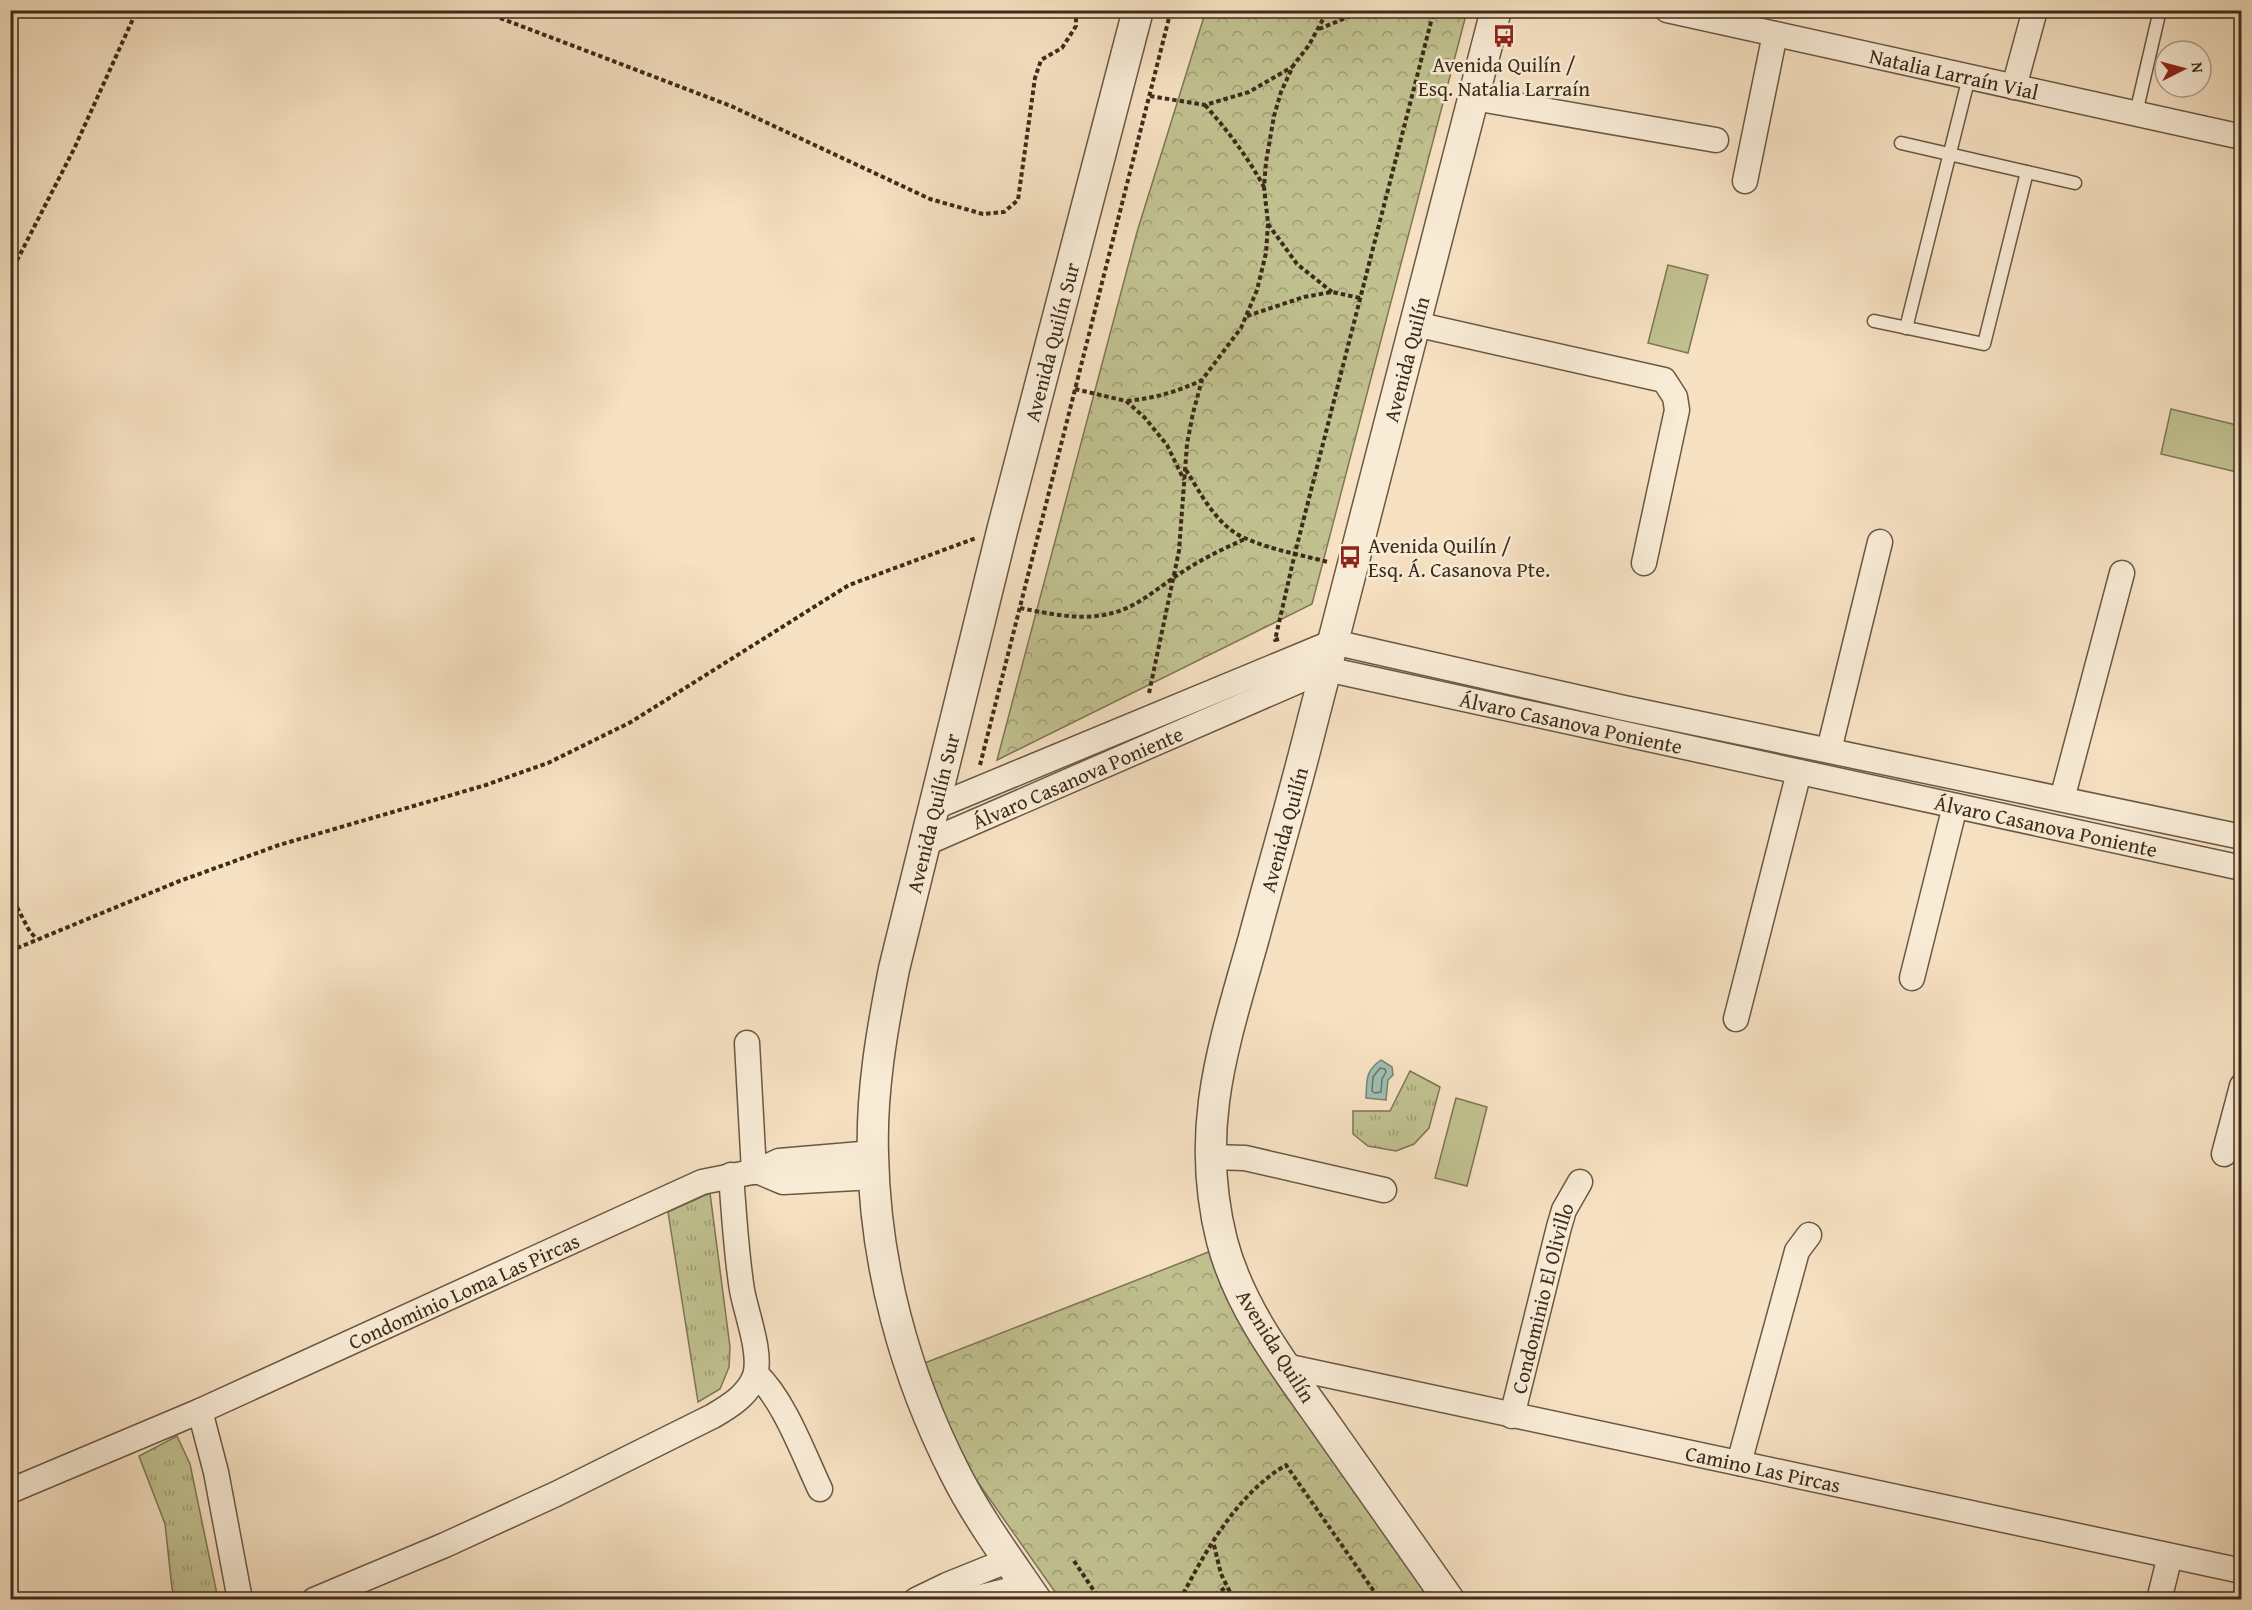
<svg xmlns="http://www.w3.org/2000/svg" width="2252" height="1610" font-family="'Gentium Book Plus',serif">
  <defs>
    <pattern id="grass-tufts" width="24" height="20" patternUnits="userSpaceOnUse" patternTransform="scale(1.5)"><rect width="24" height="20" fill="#c1c190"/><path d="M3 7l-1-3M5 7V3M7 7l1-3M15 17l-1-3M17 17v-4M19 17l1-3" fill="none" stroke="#9e9d75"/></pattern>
    <pattern id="forest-crowns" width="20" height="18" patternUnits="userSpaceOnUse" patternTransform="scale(1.5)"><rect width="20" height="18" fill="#c1c190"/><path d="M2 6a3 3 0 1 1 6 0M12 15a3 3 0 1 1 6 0" fill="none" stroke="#9e9d75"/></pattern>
  </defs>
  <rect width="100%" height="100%" fill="#f6e1c2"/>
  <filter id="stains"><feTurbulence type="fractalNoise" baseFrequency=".00333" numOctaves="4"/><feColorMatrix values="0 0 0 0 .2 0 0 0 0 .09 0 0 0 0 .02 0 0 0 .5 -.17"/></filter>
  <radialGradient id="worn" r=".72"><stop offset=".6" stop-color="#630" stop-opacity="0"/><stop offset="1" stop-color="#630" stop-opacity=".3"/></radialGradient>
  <!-- grass -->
  <g fill="url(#grass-tufts)" stroke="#7e7654" stroke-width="1.5">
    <polygon points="1410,1071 1440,1087 1429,1128 1414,1144 1396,1151 1368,1146 1353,1134 1353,1111 1390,1111"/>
    <polygon points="710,1193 730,1347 729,1367 720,1389 698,1402 668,1212"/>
    <polygon points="177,1436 190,1464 218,1599 175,1599 172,1588 165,1524 139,1456"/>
  </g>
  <!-- forest -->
  <g fill="url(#forest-crowns)" stroke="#7e7654" stroke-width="1.5">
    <polygon points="1206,10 1467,11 1312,604 997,760 1137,232"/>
    <polygon points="1211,1251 1435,1599 1060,1599 939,1427 907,1370"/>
  </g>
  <!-- pitch -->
  <g fill="#c1c190" stroke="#7e7654" stroke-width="1.5">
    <polygon points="1668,265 1708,275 1688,353 1648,343"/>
    <polygon points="2171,409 2241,426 2241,473 2161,454"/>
    <polygon points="1456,1098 1487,1107 1467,1186 1435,1178"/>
  </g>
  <!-- water -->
  <path fill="#9dbeb2" stroke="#768375" stroke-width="1.5" d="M 1381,1060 L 1392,1067 L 1393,1075 L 1388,1080 L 1386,1100 L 1366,1098 C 1367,1080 1365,1071 1381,1060 Z"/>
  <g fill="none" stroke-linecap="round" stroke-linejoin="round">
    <!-- shore -->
    <polygon stroke="#6c7466" stroke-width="1.5" points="1380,1068 1385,1069 1386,1072 1382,1079 1381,1092 1375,1093 1372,1091 1373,1077"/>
    <!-- service casing -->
    <g stroke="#6a5843" stroke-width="15">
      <g id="service">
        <polyline points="2136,113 2160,10"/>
        <polyline points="2027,172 2075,183"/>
        <polyline points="1874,321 1984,344 2027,172 1901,143"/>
        <polyline points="1906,328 1969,77"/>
      </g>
    </g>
    <!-- minor casing -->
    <g stroke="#6a5843" stroke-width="27">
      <g id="minor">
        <path id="s1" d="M 1667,10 L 2242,137"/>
        <polyline points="2014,87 2035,10"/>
        <polyline points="1474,98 1716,140"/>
        <polyline points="1745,181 1775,34"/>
        <polyline points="1415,324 1664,380 1675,397 1677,410 1644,563"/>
        <polyline points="1829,750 1880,542"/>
        <polyline points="2062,799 2122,573"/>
        <polyline points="935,807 1333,642 1624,708 2242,837"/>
        <path id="s2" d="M 926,843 L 1326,669 L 2242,868"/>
        <polyline points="1912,978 1955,806"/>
        <polyline points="1736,1019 1799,772"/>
        <polyline points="747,1043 754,1172"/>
        <polyline points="2224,1154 2242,1086"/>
        <polyline points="1210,1157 1245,1158 1384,1190"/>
        <polyline points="757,1171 783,1182 874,1177"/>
        <path id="s3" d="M 1285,1366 L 2242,1571"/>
        <path d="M 756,1374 C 784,1400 803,1453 820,1489"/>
        <polyline points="200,1411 216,1472 240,1600"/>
        <path id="s4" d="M 1512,1416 L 1559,1227 L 1564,1210 L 1580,1182"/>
        <polyline points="1739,1463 1793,1266 1797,1251 1809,1235"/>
        <path id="s5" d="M 10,1491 L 200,1411 L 702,1182 L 757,1171 L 779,1161 L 873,1153"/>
        <path d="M 314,1600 L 445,1545 L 556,1494 L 713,1416 C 730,1406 748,1395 755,1376 C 762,1353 746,1313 742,1290 C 736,1252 734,1213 731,1175"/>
        <polyline points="916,1600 947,1585 1009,1560"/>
        <polyline points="969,1600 1026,1586"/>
        <polyline points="2159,1600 2170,1556"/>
      </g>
    </g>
    <!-- tertiary casing -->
    <g stroke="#6a5843" stroke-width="33">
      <g id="tertiary">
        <path id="s6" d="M 1036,1600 C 1008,1559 977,1517 955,1473 C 905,1375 875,1265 873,1154 C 871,1092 882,1030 894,969 L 1002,531 L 1138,10"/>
        <path id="s7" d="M 1449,1600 C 1408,1541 1367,1483 1326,1425 C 1286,1368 1240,1310 1222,1241 C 1194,1130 1223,1047 1253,941 C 1272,870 1293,799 1311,727 C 1373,488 1434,249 1496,10"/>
      </g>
    </g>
    <!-- path -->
    <g stroke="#3c2b19" stroke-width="4" stroke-dasharray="4.5 3" stroke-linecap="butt">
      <polyline points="479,10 731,106 930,199 983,214 1004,212 1018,200 1035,78 1041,60 1062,48 1076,26 1076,10"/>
      <polyline points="1319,29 1365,10"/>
      <polyline points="1150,96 1205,105 1249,92 1292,67"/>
      <path d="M 1205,105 C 1228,131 1247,156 1264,187"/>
      <polyline points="1268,224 1297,264 1332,292"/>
      <polyline points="10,274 74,149 137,10"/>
      <polyline points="1247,316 1304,297 1332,292 1360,298"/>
      <polyline points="1075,389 1126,401 1145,418 1167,445 1184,480"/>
      <path d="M 1127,401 C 1155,398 1177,392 1202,380"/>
      <path d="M 1186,470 C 1201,494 1218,528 1247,539 C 1272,550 1302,555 1328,562"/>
      <path d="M 1020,608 C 1051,614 1085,622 1116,612 C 1137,606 1154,591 1172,579 C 1194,563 1220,550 1245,539"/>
      <polyline points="1279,639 1275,640 1295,553 1434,10"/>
      <polyline points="1149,693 1179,551 1187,444 1193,413 1202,380 1241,328 1257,290 1266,253 1268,223 1264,187 1266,162 1274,116 1281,92 1293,66 1309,45 1328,10"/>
      <polyline points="980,765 1171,10"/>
      <polyline points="10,894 30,932 37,939"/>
      <polyline points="10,951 177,882 279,845 486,785 548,763 631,722 849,585 976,538"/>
      <polyline points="1214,1545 1221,1574 1234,1600"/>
      <polyline points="1074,1561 1100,1600"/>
      <path d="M 1180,1600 C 1206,1550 1237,1494 1286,1465 L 1380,1600"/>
      <polyline points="1209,1600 1226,1587"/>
    </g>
    <!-- service -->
    <use href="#service" stroke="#f9ecd7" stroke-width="12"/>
    <!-- minor -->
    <use href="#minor" stroke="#f9ecd7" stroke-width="24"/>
    <!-- tertiary -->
    <use href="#tertiary" stroke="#f9ecd7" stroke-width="30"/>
  </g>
  <!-- icons -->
  <defs>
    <g id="bus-bare" transform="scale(1.8)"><path d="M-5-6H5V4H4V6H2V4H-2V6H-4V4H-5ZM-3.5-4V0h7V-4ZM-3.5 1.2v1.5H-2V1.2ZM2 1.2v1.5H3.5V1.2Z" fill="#8f2418" stroke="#f9ecd7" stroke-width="2.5" paint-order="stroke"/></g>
  </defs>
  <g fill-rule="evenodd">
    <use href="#bus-bare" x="1504" y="36"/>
    <use href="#bus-bare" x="1350" y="557"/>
  </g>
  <g text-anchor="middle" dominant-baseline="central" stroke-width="5" stroke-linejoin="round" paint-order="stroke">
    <!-- poi labels -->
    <g font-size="21" fill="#3c2b19" stroke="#f9ecd7">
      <text x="1504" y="64">Avenida Quilín /<tspan x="1504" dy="24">Esq. Natalia Larraín</tspan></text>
      <text x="1368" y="545" text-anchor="start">Avenida Quilín /<tspan x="1368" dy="24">Esq. Á. Casanova Pte.</tspan></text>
    </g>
    <!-- street labels -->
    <g font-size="21" fill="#3c2b19" stroke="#f9ecd7">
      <text stroke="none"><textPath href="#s1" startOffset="294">Natalia Larraín Vial</textPath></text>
      <text stroke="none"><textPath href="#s6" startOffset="1316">Avenida Quilín Sur</textPath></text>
      <text stroke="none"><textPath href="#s7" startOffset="1334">Avenida Quilín</textPath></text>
      <text stroke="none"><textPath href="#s2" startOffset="687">Álvaro Casanova Poniente</textPath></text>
      <text stroke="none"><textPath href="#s2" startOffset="165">Álvaro Casanova Poniente</textPath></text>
      <text stroke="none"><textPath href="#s6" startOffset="830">Avenida Quilín Sur</textPath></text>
      <text stroke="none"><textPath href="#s2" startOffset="1173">Álvaro Casanova Poniente</textPath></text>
      <text stroke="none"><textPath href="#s7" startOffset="848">Avenida Quilín</textPath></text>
      <text stroke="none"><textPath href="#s5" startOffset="496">Condominio Loma Las Pircas</textPath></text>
      <text stroke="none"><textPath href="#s4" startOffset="122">Condominio El Olivillo</textPath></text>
      <text transform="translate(1276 1346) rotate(58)">Avenida Quilín</text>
      <text stroke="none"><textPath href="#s3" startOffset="489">Camino Las Pircas</textPath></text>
    </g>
  </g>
  <!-- margin -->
  <rect width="2252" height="1610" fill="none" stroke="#f6e1c2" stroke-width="36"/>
  <rect x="12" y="12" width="2228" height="1586" fill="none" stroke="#3c2b19" stroke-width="3"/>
  <rect x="18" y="18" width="2216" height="1574" fill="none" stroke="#3c2b19" stroke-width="1.5"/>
  <!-- north arrow -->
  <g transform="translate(2183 69) rotate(84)"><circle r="28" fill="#f9ecd7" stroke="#ad9f8b" stroke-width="1.5"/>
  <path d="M0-4.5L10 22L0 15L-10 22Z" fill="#8f2418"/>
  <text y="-9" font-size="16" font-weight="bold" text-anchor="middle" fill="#3c2b19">N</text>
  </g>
  <rect width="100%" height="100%" filter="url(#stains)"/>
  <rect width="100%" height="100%" fill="url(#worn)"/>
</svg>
